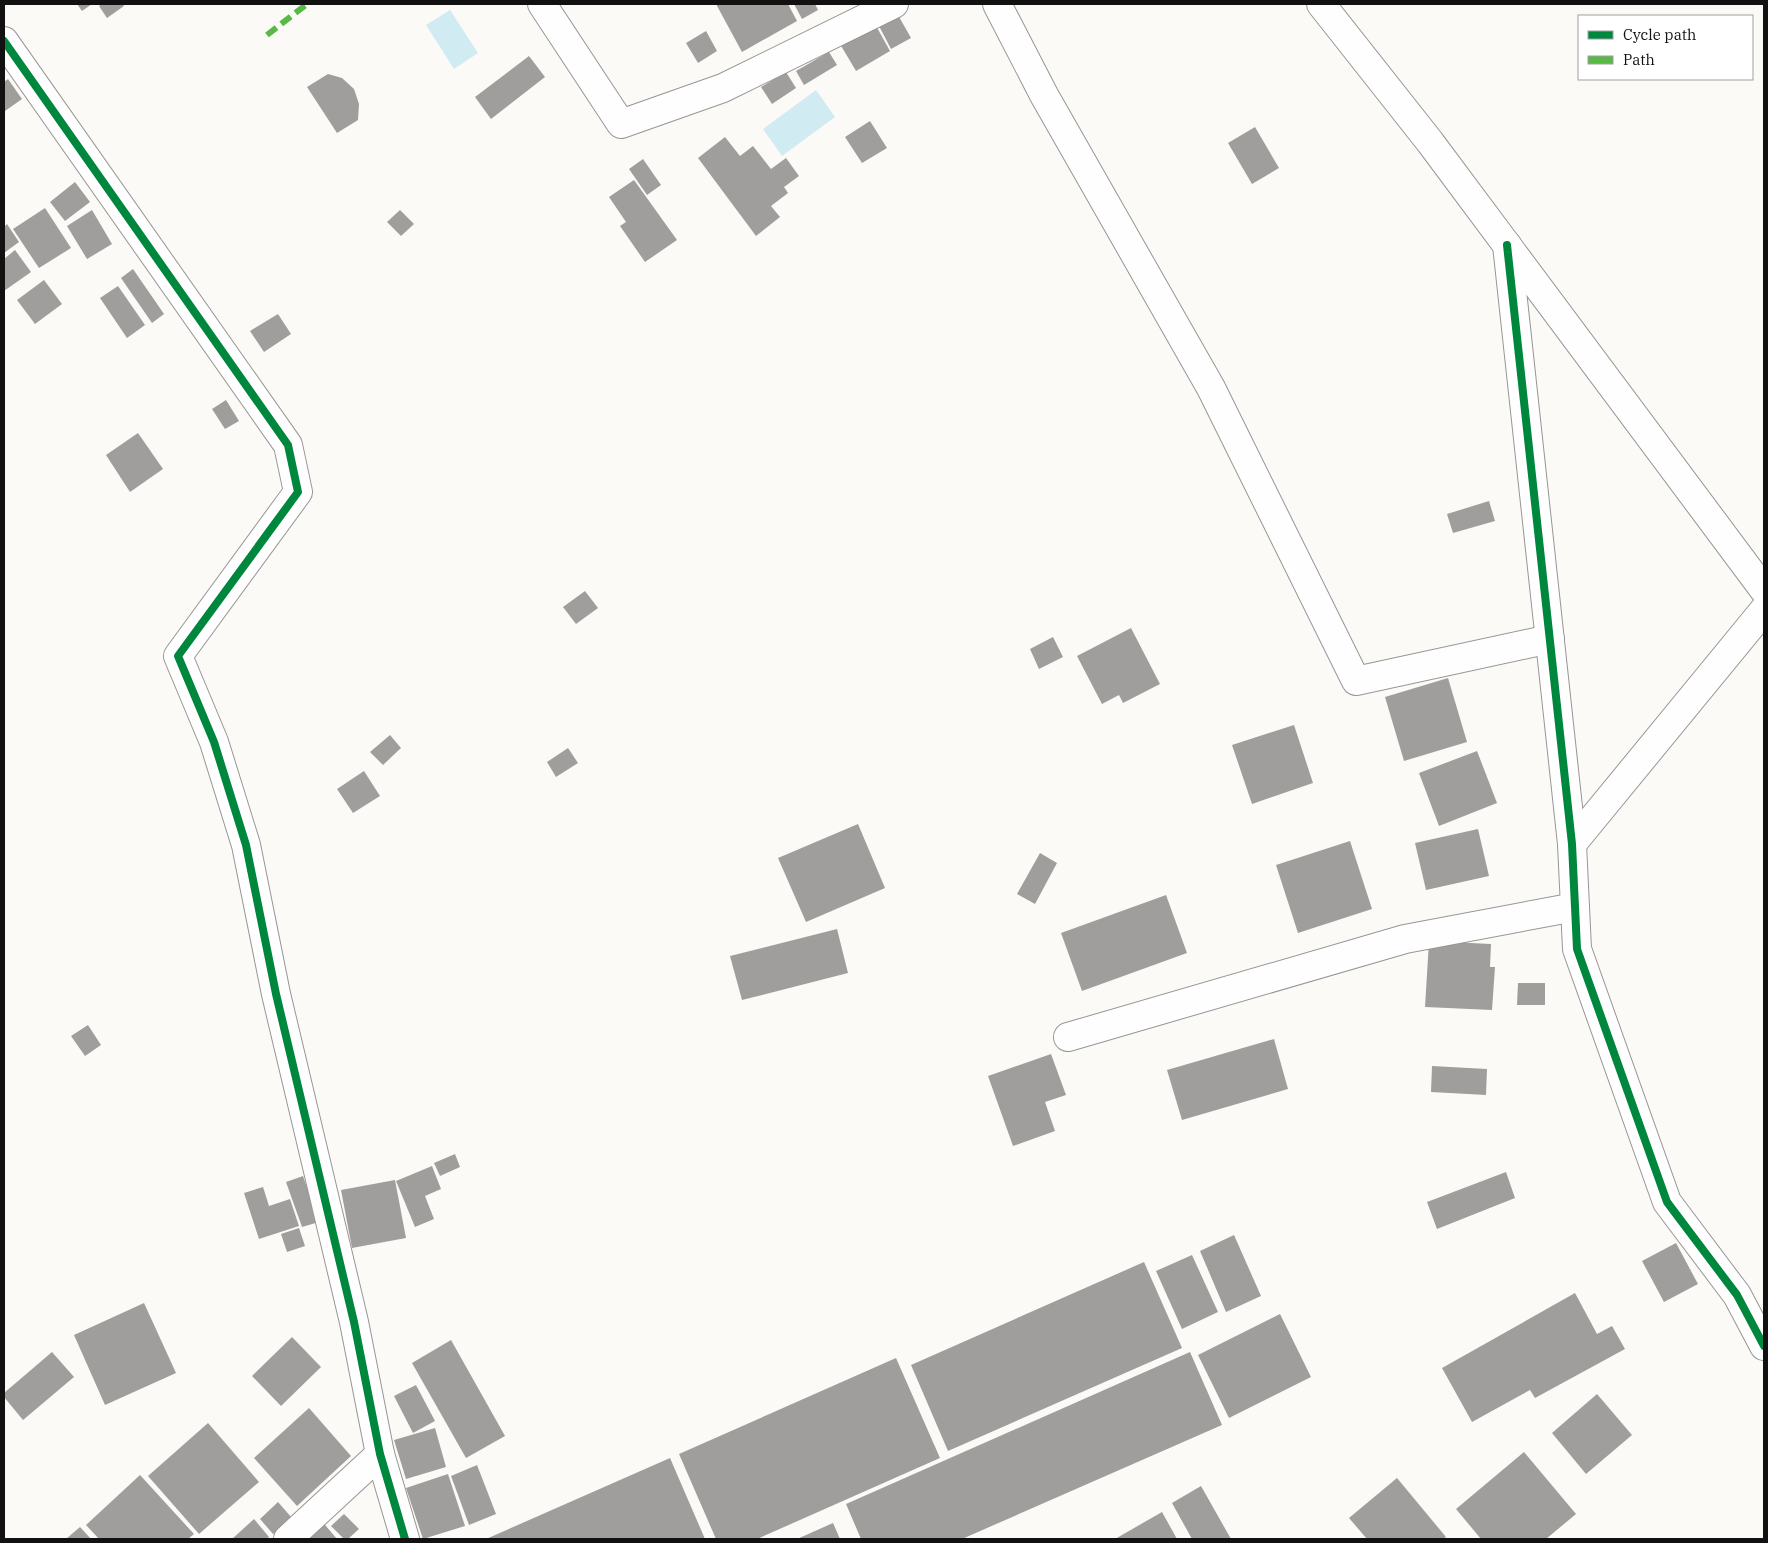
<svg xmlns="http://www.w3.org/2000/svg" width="1768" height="1543" font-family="'IBM Plex Serif',serif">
  <rect width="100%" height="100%" fill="#fcfaf7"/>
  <!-- water -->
  <g fill="#d1ebf3">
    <polygon points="450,10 478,53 454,69 426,25"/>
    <polygon points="816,90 835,117 782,156 763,129"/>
  </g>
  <!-- building -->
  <g fill="#a09e9c">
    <polygon points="77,4 92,4 82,11"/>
    <polygon points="102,4 123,4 124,6 107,18 99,6"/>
    <polygon points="716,4 788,4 797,21 742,52"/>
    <polygon points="794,4 815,4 818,10 802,19"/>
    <polygon points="898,15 911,38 891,49 879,26"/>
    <polygon points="875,24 890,51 856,71 840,44"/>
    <polygon points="706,31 717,51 698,63 686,43"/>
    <polygon points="829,52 837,65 804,85 796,71"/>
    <polygon points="529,56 545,77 491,119 475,97"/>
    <polygon points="786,72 796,88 772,104 761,87"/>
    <polygon points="328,74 342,78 354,89 359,104 358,120 337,133 307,87"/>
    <polygon points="8,79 22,99 5,111 4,109 4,82"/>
    <polygon points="870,121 887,148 862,163 845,137"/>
    <polygon points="1255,127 1279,168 1252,184 1228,143"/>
    <polygon points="725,137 740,156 753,146 771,169 786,158 799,176 784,187 788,193 771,206 780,217 756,236 698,158"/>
    <polygon points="643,159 661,185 647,195 629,169"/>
    <polygon points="634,180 677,240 645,262 620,226 626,222 609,197"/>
    <polygon points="75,182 90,202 65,221 50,202"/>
    <polygon points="45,208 71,248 39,268 13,229"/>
    <polygon points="92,210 112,244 87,259 67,226"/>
    <polygon points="400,210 414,224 401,236 387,222"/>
    <polygon points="7,224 19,242 4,253 4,227"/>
    <polygon points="15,250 31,272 4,291 4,259"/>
    <polygon points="133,269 164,314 152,323 121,278"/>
    <polygon points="44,280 62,304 35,324 17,300"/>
    <polygon points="118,286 145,325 127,338 100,298"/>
    <polygon points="278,314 291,334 264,352 250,331"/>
    <polygon points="226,400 239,421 225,429 212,409"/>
    <polygon points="138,433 163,469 130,492 106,455"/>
    <polygon points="1489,501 1495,521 1453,533 1447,514"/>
    <polygon points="585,591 598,608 576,624 563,607"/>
    <polygon points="1131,628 1160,684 1123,703 1119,695 1102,704 1077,656"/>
    <polygon points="1053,637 1063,657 1039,669 1030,649"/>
    <polygon points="1448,678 1467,742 1404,761 1385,697"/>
    <polygon points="1294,725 1313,783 1252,804 1232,745"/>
    <polygon points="390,735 401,748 383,765 370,752"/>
    <polygon points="568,748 578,763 556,777 547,762"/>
    <polygon points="1477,751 1497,803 1439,826 1419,773"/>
    <polygon points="364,771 380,796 353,813 337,789"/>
    <polygon points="858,824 885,888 806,922 778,858"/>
    <polygon points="1478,829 1489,876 1426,890 1415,843"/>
    <polygon points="1350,841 1372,909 1298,933 1276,865"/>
    <polygon points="1040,853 1057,863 1035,904 1017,894"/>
    <polygon points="1166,895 1187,953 1082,991 1061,933"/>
    <polygon points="837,929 848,973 742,1000 730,956"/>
    <polygon points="1429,941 1491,944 1490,967 1495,967 1492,1010 1425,1007"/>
    <polygon points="1518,983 1545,983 1545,1005 1517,1005"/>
    <polygon points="88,1025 101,1045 85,1056 71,1036"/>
    <polygon points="1274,1039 1288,1089 1182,1120 1167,1070"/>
    <polygon points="1051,1054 1066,1095 1045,1102 1055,1131 1013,1146 988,1076"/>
    <polygon points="1432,1066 1487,1069 1486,1095 1431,1092"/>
    <polygon points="455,1154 460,1167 440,1176 434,1163"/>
    <polygon points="432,1166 441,1189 425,1196 434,1219 415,1227 396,1181"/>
    <polygon points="1506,1172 1515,1198 1437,1229 1427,1202"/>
    <polygon points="303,1176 319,1222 302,1227 286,1182"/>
    <polygon points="395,1180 406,1238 352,1248 341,1190"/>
    <polygon points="263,1187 269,1206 290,1199 299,1226 259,1239 244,1193"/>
    <polygon points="299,1228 305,1246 287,1252 281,1234"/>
    <polygon points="1234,1235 1261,1296 1226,1312 1200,1251"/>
    <polygon points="1676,1243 1698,1284 1664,1302 1642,1261"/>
    <polygon points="1192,1255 1218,1312 1182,1329 1156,1271"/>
    <polygon points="1144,1262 1182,1348 948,1451 911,1365"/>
    <polygon points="1575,1293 1597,1334 1612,1326 1625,1349 1535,1398 1530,1390 1472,1422 1442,1368"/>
    <polygon points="144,1303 176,1373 105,1405 74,1335"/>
    <polygon points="1280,1314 1311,1377 1229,1418 1198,1355"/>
    <polygon points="292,1337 321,1367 281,1406 252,1376"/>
    <polygon points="451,1340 505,1436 466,1458 412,1363"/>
    <polygon points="52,1352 74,1377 23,1420 4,1397 4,1393"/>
    <polygon points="1190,1352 1222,1425 962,1539 861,1539 846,1504"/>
    <polygon points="896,1358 940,1458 757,1539 716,1539 679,1454"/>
    <polygon points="416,1385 435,1421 413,1433 394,1396"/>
    <polygon points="1597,1394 1632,1435 1586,1474 1552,1433"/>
    <polygon points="309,1408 351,1456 297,1506 254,1458"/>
    <polygon points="208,1423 259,1482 199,1534 148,1476"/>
    <polygon points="435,1428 446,1467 406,1479 394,1440"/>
    <polygon points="1524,1452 1576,1514 1546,1539 1481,1539 1456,1509"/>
    <polygon points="670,1458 705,1539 486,1539"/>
    <polygon points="477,1465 496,1514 469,1525 451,1476"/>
    <polygon points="448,1474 465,1526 423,1539 406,1488"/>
    <polygon points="140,1475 194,1534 188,1539 99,1539 86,1525"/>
    <polygon points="1397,1478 1446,1537 1443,1539 1367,1539 1349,1518"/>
    <polygon points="1201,1486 1231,1539 1192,1539 1172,1503"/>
    <polygon points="278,1502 292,1518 273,1534 260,1519"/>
    <polygon points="1162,1512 1177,1539 1115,1539"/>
    <polygon points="344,1514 359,1529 348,1539 344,1539 331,1526"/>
    <polygon points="254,1519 269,1537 267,1539 232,1539"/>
    <polygon points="320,1519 337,1539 297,1539"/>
    <polygon points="833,1523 840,1539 797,1539"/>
    <polygon points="80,1527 91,1539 66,1539"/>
  </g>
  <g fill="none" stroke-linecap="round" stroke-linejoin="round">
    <!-- minor casing -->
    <g stroke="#979695" stroke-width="30">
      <g id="minor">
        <polyline points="542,4 621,124 723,88 894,4"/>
        <polyline points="997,4 1044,95 1211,388 1356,681 1550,639"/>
        <polyline points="1321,4 1430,142 1764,590"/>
        <polyline points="4,41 288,445 298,492 178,656 214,742 246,845 276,994 354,1322 380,1454 405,1539"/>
        <polyline points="1507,245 1572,844 1577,949 1667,1202 1737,1295 1764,1346"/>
        <polyline points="1572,844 1764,610"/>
        <polyline points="1068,1037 1405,939 1575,907"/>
        <polyline points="288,1539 380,1454"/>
      </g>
    </g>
    <!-- minor -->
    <use href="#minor" stroke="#fffefe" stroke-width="28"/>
    <!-- quiet -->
    <polyline stroke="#58b947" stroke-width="6" stroke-dasharray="12 6" stroke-linecap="butt" points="267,35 307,4"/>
    <!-- cycleway casing -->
    <g stroke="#fff" stroke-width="11">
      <g id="cycleway">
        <polyline points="4,41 288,445 298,492 178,656 214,742 246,845 276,994 354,1322 380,1454 405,1539"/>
        <polyline points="1507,245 1572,844 1577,949 1667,1202 1737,1295 1764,1346"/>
      </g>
    </g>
    <!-- cycleway -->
    <use href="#cycleway" stroke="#00873e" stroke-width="8"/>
  </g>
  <!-- border -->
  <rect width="1768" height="1543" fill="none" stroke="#111111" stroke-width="10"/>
  <!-- legend -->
  <rect x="1578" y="15" width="175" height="65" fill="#ffffff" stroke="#a0a0a0"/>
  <rect x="1588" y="31" width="25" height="8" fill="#00873e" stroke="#a0a0a0"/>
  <text x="1623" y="40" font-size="15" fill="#111111">Cycle path</text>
  <rect x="1588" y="56" width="25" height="8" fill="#58b947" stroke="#a0a0a0"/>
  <text x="1623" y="65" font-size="15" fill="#111111">Path</text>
</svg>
